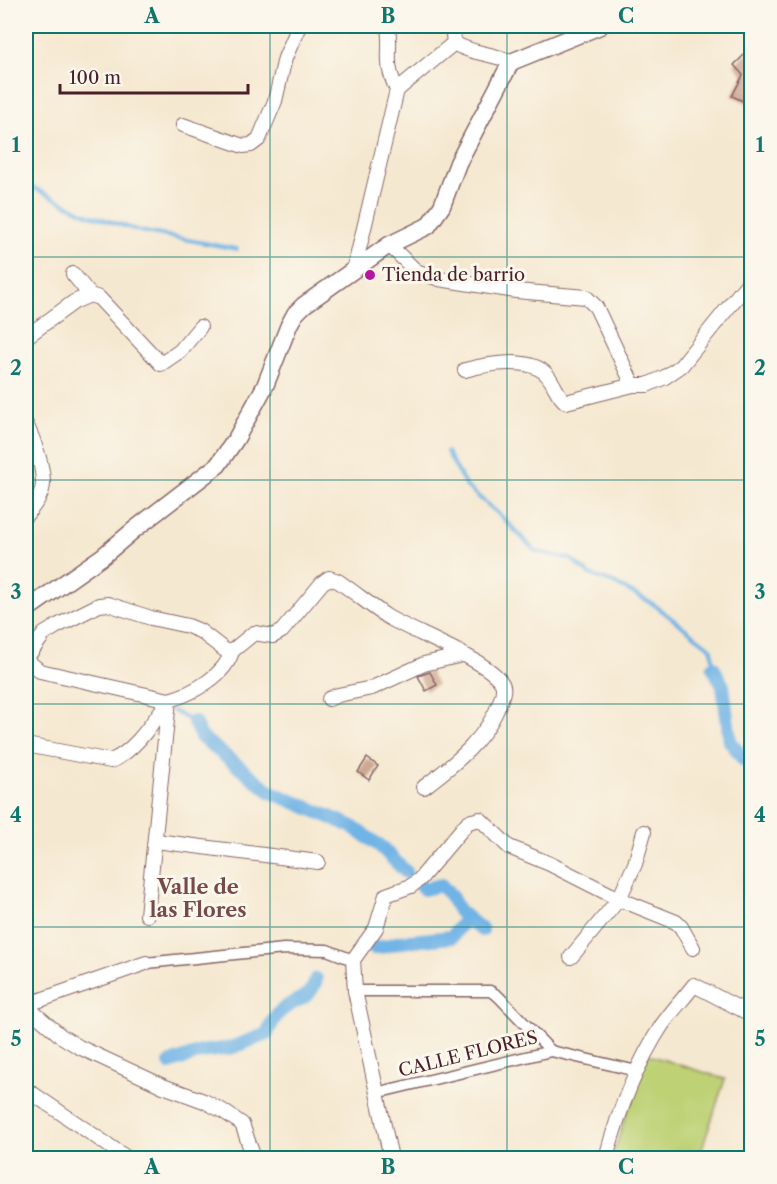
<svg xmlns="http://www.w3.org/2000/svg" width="777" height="1184" font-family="'Libre Caslon Text',serif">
  <rect width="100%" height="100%" fill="#fbf7ec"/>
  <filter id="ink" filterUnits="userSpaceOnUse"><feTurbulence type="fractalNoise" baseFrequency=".0167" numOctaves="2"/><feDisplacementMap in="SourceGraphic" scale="12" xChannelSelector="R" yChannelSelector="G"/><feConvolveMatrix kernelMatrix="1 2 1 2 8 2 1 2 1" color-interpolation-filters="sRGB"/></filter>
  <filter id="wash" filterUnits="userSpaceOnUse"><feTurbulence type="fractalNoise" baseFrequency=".008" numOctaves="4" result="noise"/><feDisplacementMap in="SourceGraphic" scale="24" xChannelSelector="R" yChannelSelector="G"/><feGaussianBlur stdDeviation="1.35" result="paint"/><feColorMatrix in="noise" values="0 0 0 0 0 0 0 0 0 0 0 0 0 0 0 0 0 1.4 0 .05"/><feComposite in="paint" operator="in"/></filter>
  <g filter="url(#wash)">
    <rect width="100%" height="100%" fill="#f5e8d0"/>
    <!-- green -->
    <polygon fill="#bed175" stroke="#847850" stroke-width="1.5" points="646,1054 725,1079 699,1158 612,1158"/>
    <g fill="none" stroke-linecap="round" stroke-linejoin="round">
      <!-- stream -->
      <g stroke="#70b3e5" stroke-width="4">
        <polyline points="26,184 84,213 140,231 237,249"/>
        <polyline points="447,452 466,486 501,516 535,551 571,559 589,574 614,583 653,604 712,649 713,667"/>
        <polyline points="173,711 194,722"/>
      </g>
      <!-- canal -->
      <g stroke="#70b3e5" stroke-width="14">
        <polyline points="713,667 723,686 730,741 744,760"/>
        <polyline points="194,722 201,737 271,792 351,826 380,846 406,872"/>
        <polyline points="421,886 424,889 441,885 451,896 459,911 482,930"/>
        <polyline points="373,948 387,946 400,942 452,937 462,923 470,920"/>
        <path d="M 170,1063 L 201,1052 L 230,1048 L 267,1034 C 270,1026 275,1015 282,1010 C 296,998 311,1000 316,979"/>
      </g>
    </g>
    <g id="blocks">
      <!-- building -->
      <g fill="#c79983">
        <polygon points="746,53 751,58 752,56 752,93 747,103 732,96 743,75 734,65"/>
        <polygon points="430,672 437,685 426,691 418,676"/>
        <polygon points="367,758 378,766 369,780 358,772"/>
      </g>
    </g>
  </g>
  <g filter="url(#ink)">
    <use href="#blocks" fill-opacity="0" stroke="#866565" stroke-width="1.5"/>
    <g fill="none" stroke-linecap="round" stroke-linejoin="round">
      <!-- pedestrian casing -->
      <g stroke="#866565" stroke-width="13">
        <g id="pedestrian">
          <polyline points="146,963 284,949 327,950 353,960"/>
          <polyline points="355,991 490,991 498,996 551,1051"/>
          <polyline points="376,1093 551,1051 637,1071"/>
        </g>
      </g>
      <!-- minor casing -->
      <g stroke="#866565" stroke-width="16">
        <g id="minor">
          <path d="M 452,26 L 454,43 C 471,54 493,53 511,62"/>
          <polyline points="397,90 454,43"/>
          <polyline points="183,125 243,146 251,145 259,139 275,101 285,58 299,26"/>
          <polyline points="389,245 416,271 439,279 516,291 586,297 596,307 633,385"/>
          <path d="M 354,270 L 397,90 C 383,61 392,53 388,26"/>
          <polyline points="73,274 90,295 99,298 161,364 180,351 200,327"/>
          <polyline points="26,337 74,302 90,295"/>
          <path d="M 465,370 C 487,364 530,356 547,375 C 555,384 557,396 566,402 L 633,385 L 647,385 L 665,377 L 681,366 L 752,278"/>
          <path d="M 26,424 C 34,440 43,465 43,483 C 43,495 33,507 26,515"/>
          <path d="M 26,659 L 44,634 L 57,626 L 99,605 L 108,604 L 151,618 L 188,626 L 200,631 L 226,651 L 232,651 L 254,633 L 273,636 L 282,631 L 322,583 L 329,578 L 338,581 C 354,592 370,605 386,616 C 412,632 486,659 501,682 C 505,687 503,693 501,699 C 488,738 456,763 424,787"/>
          <path d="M 26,660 L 40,671 L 169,700 C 192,694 226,675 232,651"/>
          <polyline points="329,699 338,695 372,688 424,664 462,655"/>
          <path d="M 26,745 L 111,761 C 136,750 152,723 168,701"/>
          <polyline points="156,841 318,862"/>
          <polyline points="147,915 169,700"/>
          <polyline points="571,957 619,899 635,864 644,832"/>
          <polyline points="26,1005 146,963"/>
          <polyline points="26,1006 61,1036 79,1047 163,1086 204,1101 223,1111 242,1124 254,1158"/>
          <polyline points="26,1089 127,1158"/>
          <polyline points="391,1158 355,991 353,960 376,928 386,895 411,886 420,879 468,822 480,819 509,847 550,864 619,899 676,922 681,927 693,948"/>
          <path d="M 606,1158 C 618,1113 636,1065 662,1025 C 672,1011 684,998 694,985 L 752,1015"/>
        </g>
      </g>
      <!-- tertiary casing -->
      <g stroke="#866565" stroke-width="19">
        <polyline id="tertiary" points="26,610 103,556 135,529 218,465 236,439 265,386 289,325 295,314 304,305 389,245 428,226 442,206 458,163 511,62 600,26"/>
      </g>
      <!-- pedestrian -->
      <use href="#pedestrian" stroke="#fff" stroke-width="10"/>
      <!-- minor -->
      <use href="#minor" stroke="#fff" stroke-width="14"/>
      <!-- tertiary -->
      <use href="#tertiary" stroke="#fff" stroke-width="16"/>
    </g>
  </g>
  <!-- grid -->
  <path fill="none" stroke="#0f766e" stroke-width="1.5" stroke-opacity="0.55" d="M 270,26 L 270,1158M 507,26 L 507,1158M 26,257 L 752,257M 26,480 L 752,480M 26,704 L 752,704M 26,927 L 752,927"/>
  <!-- markers -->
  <circle fill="#b5179e" stroke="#fbf7ec" stroke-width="2" cx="370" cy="275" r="6"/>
  <g text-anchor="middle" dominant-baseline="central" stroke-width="6" stroke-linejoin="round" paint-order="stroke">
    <!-- poi labels -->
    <g font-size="18" fill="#4a1f2b" stroke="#fbf7ec" text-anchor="start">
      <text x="382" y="275">Tienda de barrio</text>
    </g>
    <!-- street labels -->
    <g font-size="18" fill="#4a1f2b" stroke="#fbf7ec">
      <text transform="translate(468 1054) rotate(-14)">CALLE FLORES</text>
    </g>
    <!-- neighbourhood labels -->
    <g font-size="20" font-weight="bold" fill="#764a4a" stroke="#fbf7ec">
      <text x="198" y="887">Valle de<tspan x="198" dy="23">las Flores</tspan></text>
    </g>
  </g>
  <!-- margin -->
  <rect width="777" height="1184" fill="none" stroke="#fbf7ec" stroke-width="66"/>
  <!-- scale -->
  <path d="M60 84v9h188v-9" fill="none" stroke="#4a1f2b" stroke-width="3"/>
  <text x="69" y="84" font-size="18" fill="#4a1f2b" stroke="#fbf7ec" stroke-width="4.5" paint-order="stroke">100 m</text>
  <rect x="33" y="33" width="711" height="1118" fill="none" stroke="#0f766e" stroke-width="2"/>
  <g font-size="20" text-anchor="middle" font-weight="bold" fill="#0f766e">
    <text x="152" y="23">A</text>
    <text x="388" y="23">B</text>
    <text x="626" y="23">C</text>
    <text x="16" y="152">1</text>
    <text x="760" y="152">1</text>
    <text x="16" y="375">2</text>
    <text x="760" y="375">2</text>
    <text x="16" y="599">3</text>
    <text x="760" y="599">3</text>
    <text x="16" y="822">4</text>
    <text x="760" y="822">4</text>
    <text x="16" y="1046">5</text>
    <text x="760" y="1046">5</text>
    <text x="152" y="1174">A</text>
    <text x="388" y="1174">B</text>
    <text x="626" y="1174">C</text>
  </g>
</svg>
